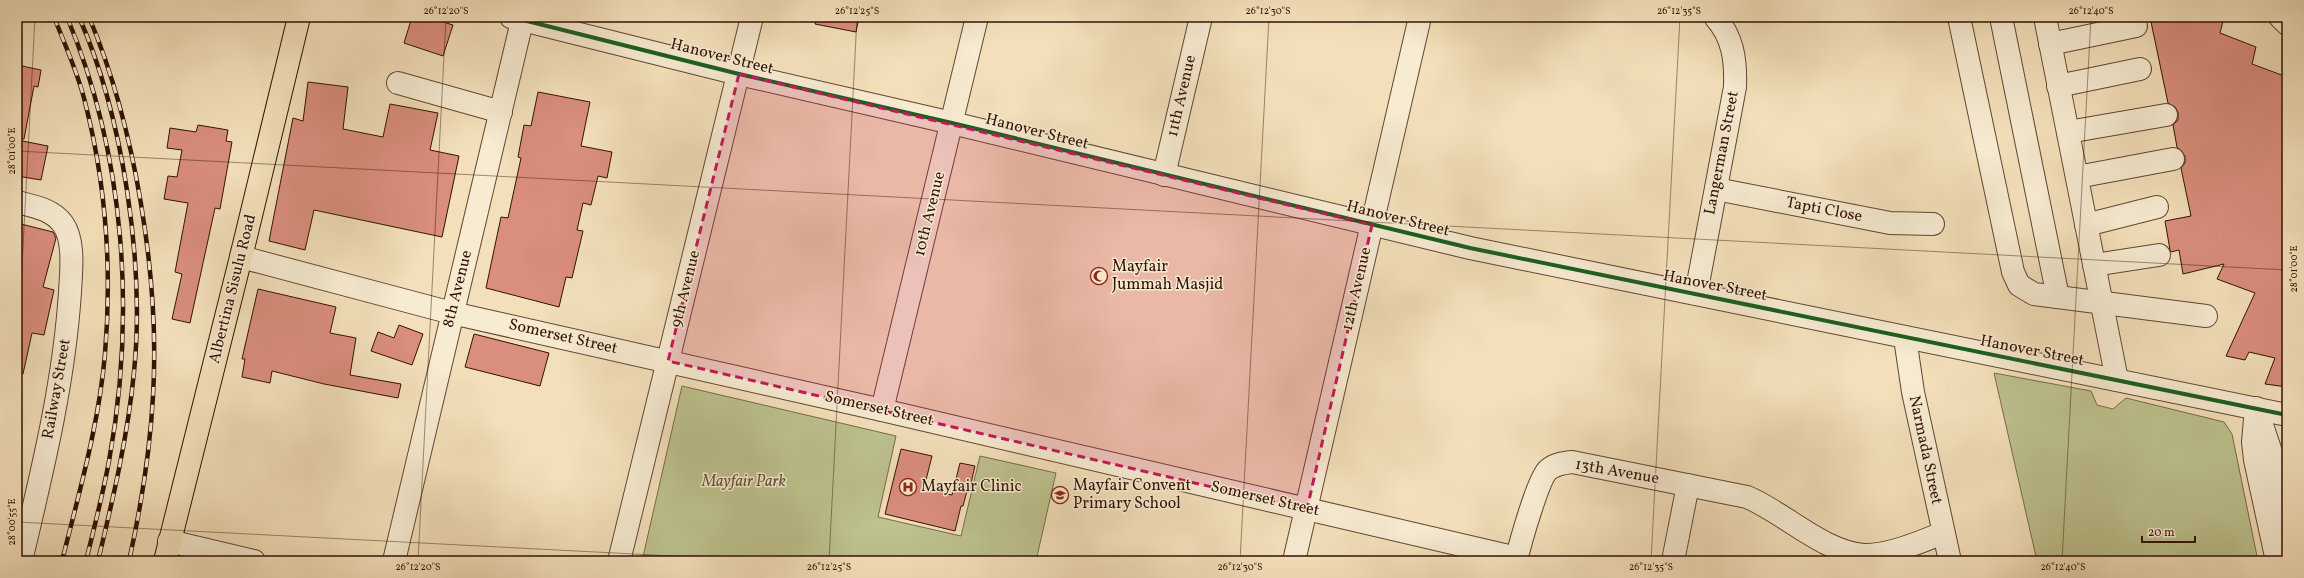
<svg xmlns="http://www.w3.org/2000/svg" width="2304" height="578" font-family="Vollkorn,serif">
  <rect width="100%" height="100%" fill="#f3e0ba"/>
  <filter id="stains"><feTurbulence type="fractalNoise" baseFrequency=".005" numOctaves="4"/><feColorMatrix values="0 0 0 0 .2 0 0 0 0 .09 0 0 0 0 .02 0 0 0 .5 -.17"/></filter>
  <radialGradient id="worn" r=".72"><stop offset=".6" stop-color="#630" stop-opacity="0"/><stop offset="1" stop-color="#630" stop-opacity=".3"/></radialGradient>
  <!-- green -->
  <g fill="#bdc28f" stroke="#786a4a">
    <polygon points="1994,373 2091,391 2097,405 2113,409 2126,398 2224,422 2232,434 2258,561 2037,561"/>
    <polygon points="682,386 896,436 878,517 961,536 980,456 1056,473 1036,561 642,561"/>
  </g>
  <!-- building -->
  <g fill="#da8e7d" stroke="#321104">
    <polygon points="412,17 427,17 453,25 443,56 404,43"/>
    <polygon points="816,17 859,17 856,32 815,24"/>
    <polygon points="2150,17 2224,17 2220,33 2256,47 2252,64 2287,77 2287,387 2265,384 2275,358 2249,352 2245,360 2226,356 2255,293 2217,279 2224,264 2183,274 2179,250 2171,252 2170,250 2165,221 2191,216 2181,168 2185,163 2185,156 2177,147 2173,125 2178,120 2178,112 2175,107 2168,103"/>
    <polygon points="17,65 41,70 38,87 34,86 24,139 17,139"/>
    <polygon points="308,82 348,87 343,129 383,137 390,104 438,113 430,150 459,156 442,237 314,210 305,250 269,241 293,118 303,121"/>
    <polygon points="538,92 590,102 581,146 612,152 607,178 598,176 591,205 583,203 577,230 583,231 572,278 566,277 559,307 486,288 501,217 508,218 521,158 518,157 524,125 531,126"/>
    <polygon points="198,125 228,130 226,141 232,142 220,209 215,208 190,323 172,319 182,274 175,272 188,203 164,199 168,176 177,177 182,150 167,148 170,128 196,132"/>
    <polygon points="17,140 48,146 41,180 17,176"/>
    <polygon points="17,223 53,232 56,238 43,287 54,290 44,335 32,333 23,374 17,374"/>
    <polygon points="258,289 336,307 330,333 356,338 350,375 401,384 398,398 324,384 272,371 270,383 242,377 245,359 242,359"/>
    <polygon points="399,325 423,334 412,365 371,351 378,332 394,338"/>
    <polygon points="474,334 549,353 540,386 465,367"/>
    <polygon points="901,449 932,456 924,488 952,495 960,463 975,466 969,492 967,491 963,506 961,506 955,531 885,514"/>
  </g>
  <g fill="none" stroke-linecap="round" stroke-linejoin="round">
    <!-- minor casing -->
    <g stroke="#624532" stroke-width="24">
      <g id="minor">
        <polyline points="511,17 739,74 952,123 1470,248 2287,415"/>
        <polyline points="1959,17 2013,272 2019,285 2034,294 2206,316"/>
        <polyline points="2001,17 2058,297"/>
        <polyline points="2045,17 2117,380"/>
        <polyline points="2280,17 2287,24"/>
        <polyline points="2050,44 2136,26"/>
        <polyline points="398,83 501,112"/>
        <polyline points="2058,86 2140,69"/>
        <polyline points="2068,132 2166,115"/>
        <polyline points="1164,175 1201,17"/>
        <polyline points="2077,177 2173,159"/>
        <polyline points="1716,189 1890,223 1933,224"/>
        <path d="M 17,202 C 33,206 52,209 63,224 C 75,241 71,272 70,292 C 64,384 42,472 21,561"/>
        <polyline points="2086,225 2157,207"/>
        <polyline points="241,257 452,313 882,410 1517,558"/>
        <polyline points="2094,265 2159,255"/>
        <path d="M 1696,294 L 1735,87 C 1736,60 1733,37 1715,17"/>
        <polyline points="1905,338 1913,392 1950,561"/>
        <polyline points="2256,408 2253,442 2255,460 2277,561"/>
        <polyline points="882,410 977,17"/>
        <polyline points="2260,419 2273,458 2287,532"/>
        <polyline points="169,541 254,561"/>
        <polyline points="394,561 523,17"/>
        <polyline points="619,561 752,17"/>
        <polyline points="1294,561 1420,17"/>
        <path d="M 1516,561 C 1520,544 1538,479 1548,470 C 1555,464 1563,463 1572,462 L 1747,497 C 1785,513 1823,552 1864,555 C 1888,556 1920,542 1943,533"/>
        <polyline points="1673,561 1688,485"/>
      </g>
    </g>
    <!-- major casing -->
    <g stroke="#321104" stroke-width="24">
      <polyline id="major" points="165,561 241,257 299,17"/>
    </g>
    <!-- minor -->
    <use href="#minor" stroke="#f7ebd2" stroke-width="22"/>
    <!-- major -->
    <use href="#major" stroke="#f3e0ba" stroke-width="22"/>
    <!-- rail casing -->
    <g stroke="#321104" stroke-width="4.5">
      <g id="rail">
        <path d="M 54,17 C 65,45 78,73 85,102 C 106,184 112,270 105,354 C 99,424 79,493 62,561"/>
        <path d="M 67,17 C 125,155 136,314 109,461 C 103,494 94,528 86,561"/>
        <path d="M 79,17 C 123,116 145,264 134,372 C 128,435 113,499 98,561"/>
        <path d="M 89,17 C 135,126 160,278 153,396 C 150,452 141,507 129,561"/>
      </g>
    </g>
    <!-- rail -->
    <use href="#rail" stroke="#f7ebd2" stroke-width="3" stroke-dasharray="9" stroke-linecap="butt"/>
    <!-- cycleway casing -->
    <g stroke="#f7ebd2" stroke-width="6">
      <polyline id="cycleway" points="511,17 739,74 952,123 1470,248 2287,415"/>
    </g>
    <!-- cycleway -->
    <use href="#cycleway" stroke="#1b5e20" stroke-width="4"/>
  </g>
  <!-- marked area -->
  <path fill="#c2185b" fill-opacity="0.2" stroke="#c2185b" stroke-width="3" stroke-dasharray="8 5" stroke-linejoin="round" d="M 739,74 L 1372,225 L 1307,509 L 668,361 Z"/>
  <!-- ticks -->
  <path fill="none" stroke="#321104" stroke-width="1" stroke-opacity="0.45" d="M 17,151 L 2287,270M 17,362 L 35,17M 17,522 L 769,561M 418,561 L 446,17M 829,561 L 857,17M 1240,561 L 1269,17M 1651,561 L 1680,17M 2062,561 L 2091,17"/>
  <!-- icons -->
  <defs>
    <g id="mosque-ring" transform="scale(0.9)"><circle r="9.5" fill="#f7ebd2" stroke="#8f2418" stroke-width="1.5"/><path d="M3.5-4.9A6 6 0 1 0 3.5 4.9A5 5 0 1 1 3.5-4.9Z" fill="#8f2418"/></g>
    <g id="hospital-ring" transform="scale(0.9)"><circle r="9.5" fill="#f7ebd2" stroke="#8f2418" stroke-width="1.5"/><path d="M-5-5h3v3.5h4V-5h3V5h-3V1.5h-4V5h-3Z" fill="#8f2418"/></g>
    <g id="school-ring" transform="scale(0.9)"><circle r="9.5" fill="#f7ebd2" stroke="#8f2418" stroke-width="1.5"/><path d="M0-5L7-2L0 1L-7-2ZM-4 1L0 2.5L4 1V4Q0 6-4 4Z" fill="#8f2418"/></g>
  </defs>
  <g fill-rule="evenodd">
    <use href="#mosque-ring" x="1099" y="276"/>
    <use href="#hospital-ring" x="908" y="487"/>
    <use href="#school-ring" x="1060" y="495"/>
  </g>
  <g text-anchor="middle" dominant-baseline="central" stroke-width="3" stroke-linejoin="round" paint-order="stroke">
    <!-- street labels -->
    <g font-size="16" fill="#321104" stroke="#f7ebd2">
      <text transform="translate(722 57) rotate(14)">Hanover Street</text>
      <text transform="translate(1182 96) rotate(-77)">11th Avenue</text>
      <text transform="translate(1037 132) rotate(14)">Hanover Street</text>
      <text transform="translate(1722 153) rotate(-79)">Langerman Street</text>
      <text transform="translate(1824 210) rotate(11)">Tapti Close</text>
      <text transform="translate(930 214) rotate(-76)">10th Avenue</text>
      <text transform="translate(1398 219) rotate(14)">Hanover Street</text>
      <text transform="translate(1715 286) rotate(11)">Hanover Street</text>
      <text transform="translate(233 289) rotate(-76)">Albertina Sisulu Road</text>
      <text transform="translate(458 289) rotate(-76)">8th Avenue</text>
      <text transform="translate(686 289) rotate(-76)">9th Avenue</text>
      <text transform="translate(1357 289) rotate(-77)">12th Avenue</text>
      <text transform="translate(563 337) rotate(13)">Somerset Street</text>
      <text transform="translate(2032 351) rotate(11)">Hanover Street</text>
      <text transform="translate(57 389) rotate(-80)">Railway Street</text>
      <text transform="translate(879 409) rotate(13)">Somerset Street</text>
      <text transform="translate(1925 450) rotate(78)">Narmada Street</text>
      <text transform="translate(1617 472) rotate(10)">13th Avenue</text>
      <text transform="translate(1265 499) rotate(13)">Somerset Street</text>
    </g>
    <!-- poi labels -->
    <g font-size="16" fill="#321104" stroke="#f7ebd2" text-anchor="start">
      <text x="1112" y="267">Mayfair<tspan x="1112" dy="18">Jummah Masjid</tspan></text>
      <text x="1073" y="486">Mayfair Convent<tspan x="1073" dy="18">Primary School</tspan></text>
      <text x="921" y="487">Mayfair Clinic</text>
    </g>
    <!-- park labels -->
    <g font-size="16" font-style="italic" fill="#634f35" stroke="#f7ebd2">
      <text x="744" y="482">Mayfair Park</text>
    </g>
  </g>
  <!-- margin -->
  <rect width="2304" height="578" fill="none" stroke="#f3e0ba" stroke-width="44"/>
  <!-- scale -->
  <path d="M2142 536v6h53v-6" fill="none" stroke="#321104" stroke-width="2"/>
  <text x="2148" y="536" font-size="12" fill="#321104" stroke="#f7ebd2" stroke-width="3" paint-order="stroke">20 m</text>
  <rect x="22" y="22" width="2260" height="534" fill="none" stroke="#321104" stroke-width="1.5"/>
  <g font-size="10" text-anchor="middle" fill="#321104">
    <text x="446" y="14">26°12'20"S</text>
    <text x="857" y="14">26°12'25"S</text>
    <text x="1268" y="14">26°12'30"S</text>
    <text x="1679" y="14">26°12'35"S</text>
    <text x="2091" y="14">26°12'40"S</text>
    <text transform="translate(11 151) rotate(-90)" y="4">28°01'00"E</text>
    <text transform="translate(2293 269) rotate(-90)" y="4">28°01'00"E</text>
    <text transform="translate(11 522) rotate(-90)" y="4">28°00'55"E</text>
    <text x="418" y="570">26°12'20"S</text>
    <text x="829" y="570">26°12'25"S</text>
    <text x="1240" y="570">26°12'30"S</text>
    <text x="1651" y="570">26°12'35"S</text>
    <text x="2063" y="570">26°12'40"S</text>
  </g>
  <rect width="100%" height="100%" filter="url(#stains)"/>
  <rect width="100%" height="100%" fill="url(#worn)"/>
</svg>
